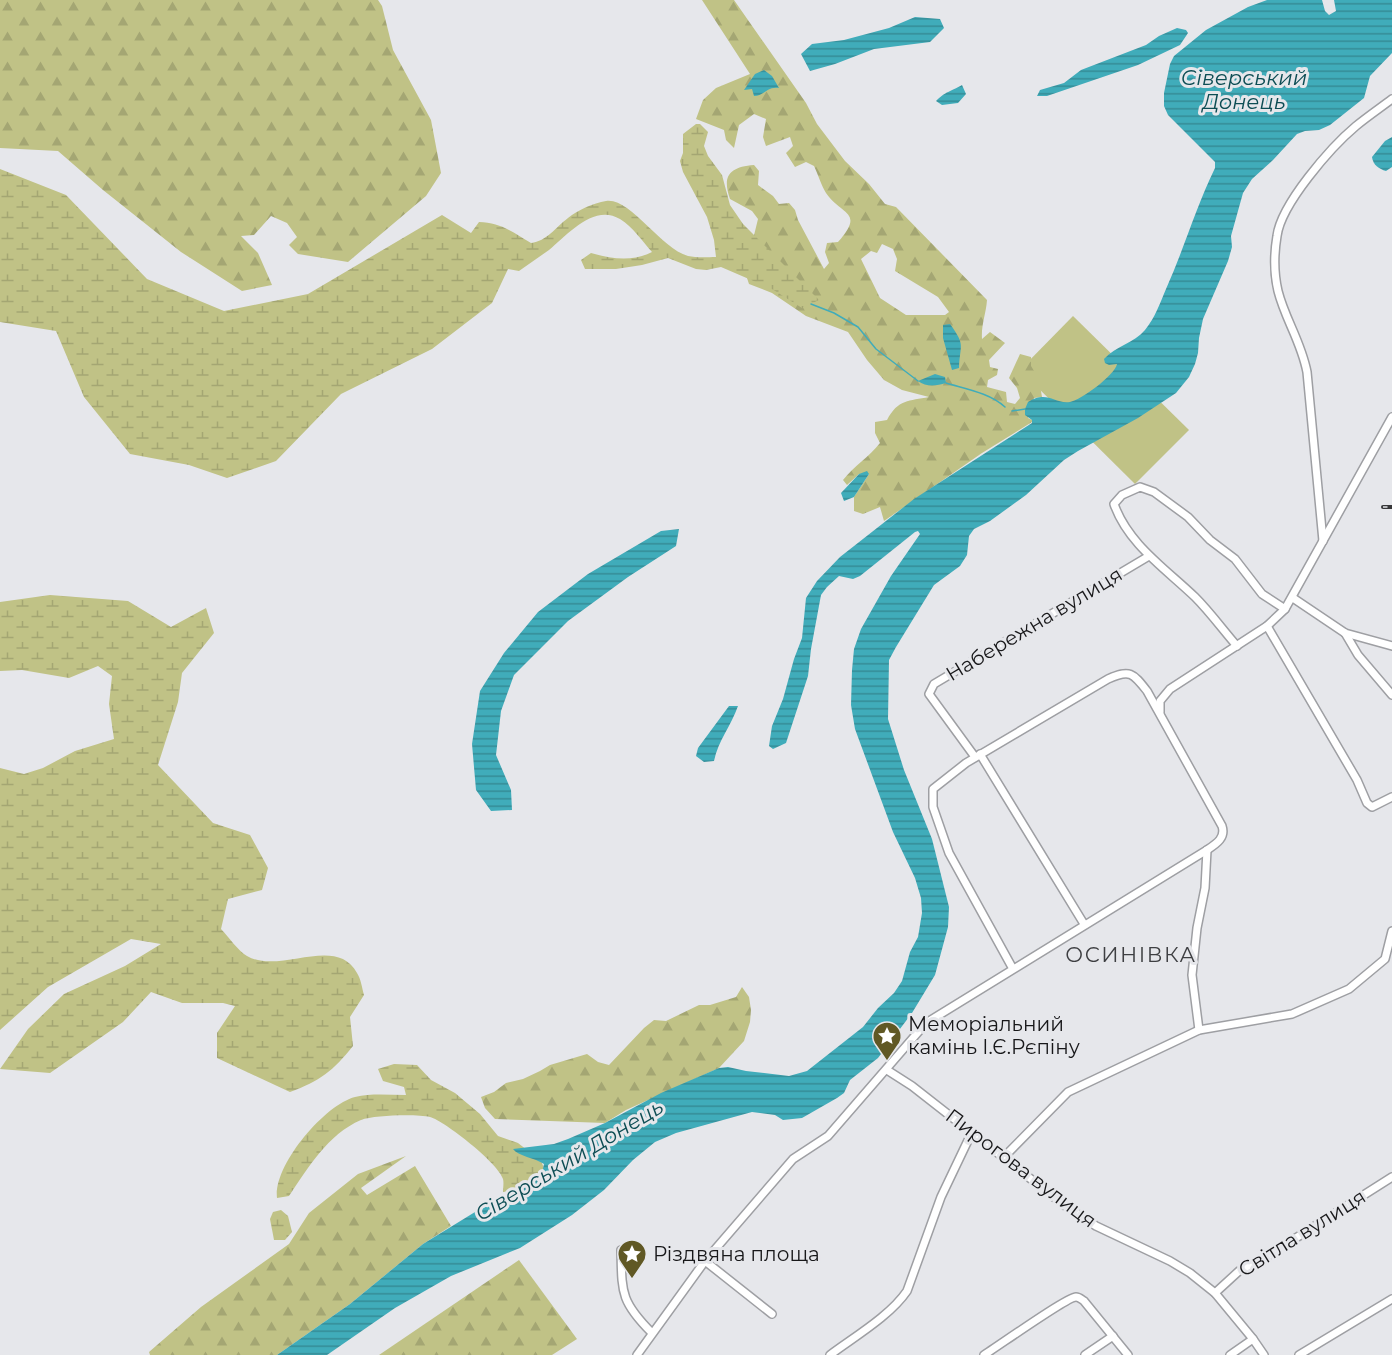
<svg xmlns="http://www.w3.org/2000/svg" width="1392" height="1355" font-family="Montserrat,sans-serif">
  <defs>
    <pattern id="forest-firs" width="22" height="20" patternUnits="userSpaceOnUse" patternTransform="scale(1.5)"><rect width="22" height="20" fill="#c0c286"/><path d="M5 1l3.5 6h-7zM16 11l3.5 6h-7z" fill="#a4a673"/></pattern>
    <pattern id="wetland-marsh" width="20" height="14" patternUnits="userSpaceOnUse" patternTransform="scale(1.5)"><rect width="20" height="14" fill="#c0c286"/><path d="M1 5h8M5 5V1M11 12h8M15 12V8" fill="none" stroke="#a4a673"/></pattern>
    <pattern id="water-rules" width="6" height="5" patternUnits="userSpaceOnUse" patternTransform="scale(1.5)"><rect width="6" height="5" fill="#40acba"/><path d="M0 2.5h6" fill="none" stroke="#358b96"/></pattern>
  </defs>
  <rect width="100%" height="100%" fill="#e6e7eb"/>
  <!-- green -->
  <polygon fill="#c0c286" points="1073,316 1189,430 1135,484 1020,370"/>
  <!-- forest -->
  <g fill="url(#forest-firs)" fill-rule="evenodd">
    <polygon points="0,0 378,0 382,6 393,50 431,120 441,173 426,196 348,262 298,254 289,245 297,237 287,223 271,216 254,235 241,236 258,253 272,285 242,291 181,252 103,190 58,151 0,148"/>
    <path d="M 702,0 L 734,0 L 806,103 L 817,124 L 845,161 L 869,184 L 885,204 L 896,207 L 987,300 C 986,314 981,325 982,339 L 990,332 L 1005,343 L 989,360 L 990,367 L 998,369 L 997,375 L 988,380 L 987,387 L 1006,392 L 1007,402 L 1015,404 L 1020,398 L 1017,388 L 1009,378 L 1020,354 L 1031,357 L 1031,366 L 1039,379 L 1042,397 L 1034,398 L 1028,418 L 1032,420 L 1032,422 L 982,453 L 884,521 L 880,507 L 863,514 L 854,511 L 854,497 L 869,474 L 859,474 L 847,485 L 843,480 C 854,466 869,457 880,443 L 875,433 L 875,422 L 887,420 C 898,399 909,401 929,397 L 902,390 L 884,380 L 867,360 L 848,332 L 806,316 L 772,293 L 749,284 L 745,272 L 758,219 L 752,211 L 730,199 C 722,176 729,167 754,165 L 759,171 L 758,185 L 773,196 L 779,204 L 789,203 L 795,210 L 798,220 L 824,269 L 829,263 L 825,252 L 827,243 L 838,242 C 865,211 842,216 826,193 C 821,185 818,174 814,166 L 806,162 L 795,167 L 786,153 L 793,146 L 790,137 L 766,146 L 763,137 L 766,119 L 754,114 L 739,125 L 734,148 L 726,140 L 724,130 L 696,119 L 703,100 L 716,88 L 750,74 ZM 882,244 L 893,249 L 897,259 L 895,271 L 938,297 L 949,312 L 945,315 L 906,315 L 880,298 L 861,259 L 871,251 L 877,253 Z"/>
    <polygon points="742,987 749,997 751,1010 750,1022 744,1041 719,1068 626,1110 605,1123 495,1119 485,1108 481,1097 494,1092 506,1083 523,1079 540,1071 550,1065 587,1054 598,1062 609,1065 644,1028 654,1020 666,1021 699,1005 710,1005 736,997"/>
    <polygon points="406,1156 361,1188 367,1195 415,1166 451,1226 423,1244 350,1304 277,1355 150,1355 149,1352 201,1307 289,1244 309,1213 358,1174"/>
    <polygon points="519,1260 577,1339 552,1355 379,1355"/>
  </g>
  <!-- wetland -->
  <g fill="url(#wetland-marsh)">
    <path d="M 696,124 L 700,124 L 708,132 L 704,146 L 708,156 L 722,175 L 730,205 L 743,224 L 819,300 L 802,308 L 772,289 L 721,267 L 706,270 L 696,269 L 668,258 L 642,265 L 616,269 L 585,269 L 581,260 L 591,253 C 611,259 633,262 652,252 C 642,241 633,227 620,219 C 594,203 567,235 549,250 C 539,257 529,264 519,271 L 508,269 L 492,303 L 432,349 L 341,394 L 276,461 L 227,478 L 189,465 L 130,454 L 84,397 L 56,331 L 0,322 L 0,169 L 66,195 L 147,279 L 224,311 L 308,294 L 442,215 L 471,233 L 479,222 C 500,222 514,233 531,243 C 547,241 555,228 568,218 C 578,210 593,203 606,201 C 630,197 660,248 688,256 C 697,258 708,257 716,257 L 714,240 L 707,217 L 683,172 L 680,161 L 683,153 L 683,134 Z"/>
    <path d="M 50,595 L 128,601 L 171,627 L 206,608 L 214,633 L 182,673 L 178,702 L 158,765 L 213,823 L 250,835 L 268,868 L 262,890 L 228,899 L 221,929 C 229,937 238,951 247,956 C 280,975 336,934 357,973 C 361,979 362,988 364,995 L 350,1017 L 353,1046 C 333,1071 320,1081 290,1092 L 217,1058 L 217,1033 L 235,1006 L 223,1003 L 182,1003 L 151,992 L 123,1022 L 50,1073 L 0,1069 L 28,1029 L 64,994 L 125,966 L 161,944 L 131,939 L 48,987 L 0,1030 L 0,768 L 24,774 L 43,768 L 75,751 L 114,739 L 109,704 L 112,676 L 98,666 L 69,678 L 22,670 L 0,671 L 0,602 Z"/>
    <path d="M 394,1064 L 417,1065 L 431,1080 L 455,1093 L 480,1114 L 498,1136 L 518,1143 L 541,1161 L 544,1168 L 520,1190 L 503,1192 C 503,1188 504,1183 503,1179 C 499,1164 445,1121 430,1117 C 417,1114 374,1115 361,1120 C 328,1134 308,1168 289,1196 L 277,1198 C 273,1166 324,1105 355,1097 C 371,1093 389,1095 406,1095 L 404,1087 L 383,1081 L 378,1069 Z"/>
    <polygon points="281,1210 288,1216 292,1232 285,1240 274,1240 270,1219 273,1212"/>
  </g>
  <!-- water -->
  <g fill="url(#water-rules)">
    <path d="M 1267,0 L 1322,0 L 1325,11 L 1329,15 L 1336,11 L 1334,0 L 1392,0 L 1392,53 L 1370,76 L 1364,98 L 1330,125 L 1319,130 L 1305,131 L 1297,134 L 1273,160 L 1252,179 L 1243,193 L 1231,236 L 1232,247 L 1228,261 L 1203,319 L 1199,338 L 1198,353 L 1195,364 L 1189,377 L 1176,393 L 1138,418 L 1078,451 L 1064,460 L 1026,495 L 990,521 L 974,529 L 969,536 L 967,555 L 960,566 L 934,585 L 896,647 L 889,660 L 888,719 L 904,770 L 932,839 L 949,907 L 948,927 L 935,975 L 912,1013 L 878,1058 L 850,1080 L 844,1093 L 837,1098 L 802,1118 L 783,1120 L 775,1115 L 752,1112 L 676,1133 L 655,1142 L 633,1160 L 604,1190 L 572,1215 L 520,1248 L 451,1276 L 395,1308 L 327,1355 L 277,1355 L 350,1304 L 423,1244 L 475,1212 L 514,1193 L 542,1173 L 544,1164 C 535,1158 518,1156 513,1149 L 554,1144 L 568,1139 L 605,1123 L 661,1093 L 719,1068 L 728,1067 L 746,1071 L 789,1076 L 807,1071 L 863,1027 L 878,1008 L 894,993 L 902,981 L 910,952 L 918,937 L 922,913 L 921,898 L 915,878 L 893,832 L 855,729 L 851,705 L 852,670 L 854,649 L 861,629 L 891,576 L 920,534 L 918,531 L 915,532 L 860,576 L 853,579 L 839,576 L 827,587 L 821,595 L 811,649 L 808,676 L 786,743 L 773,749 L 769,746 L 772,726 L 783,699 L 794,659 L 802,638 L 806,598 L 817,581 L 840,557 L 914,499 L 1032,423 L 1032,420 L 1025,415 L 1025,409 L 1028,402 C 1048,390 1053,404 1070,402 C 1081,400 1115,375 1117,364 L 1109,365 L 1105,363 L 1104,359 C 1116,346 1134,343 1145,330 C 1155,318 1160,303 1166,289 C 1184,249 1196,207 1215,168 L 1215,162 L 1168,115 L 1164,106 L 1164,93 L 1170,64 L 1174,56 L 1206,30 L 1248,7 Z"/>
    <polygon points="915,17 940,19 944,28 930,42 874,49 835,64 810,71 801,54 812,44 844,40 889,28"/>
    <polygon points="1177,28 1186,30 1188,33 1180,45 1138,65 1047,96 1037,96 1040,90 1064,83 1081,70 1146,45 1159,36"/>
    <path d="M 764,70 L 772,76 L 779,88 C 767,86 764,96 754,96 L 752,89 L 744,90 L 755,74 Z"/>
    <path d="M 962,85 L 966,94 L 958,103 L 942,105 L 936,101 C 946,91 950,92 962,85 Z"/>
    <path d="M 1392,137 L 1392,167 L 1386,171 C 1379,169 1373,165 1372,157 L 1385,141 Z"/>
    <path d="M 950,324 C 966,346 960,344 959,368 L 952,370 L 943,338 L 943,325 Z"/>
    <path d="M 935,374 L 945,377 L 946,383 C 936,386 926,387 918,381 Z"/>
    <polygon points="867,471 869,474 854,497 844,501 841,493 859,474"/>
    <polygon points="679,529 676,546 628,577 568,621 514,675 501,711 496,755 511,790 512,810 491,811 476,790 472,744 480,691 504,653 538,612 588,574 661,531"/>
    <path d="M 729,706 L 738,706 C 731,726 718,741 714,761 L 704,762 L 696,756 L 698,748 Z"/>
  </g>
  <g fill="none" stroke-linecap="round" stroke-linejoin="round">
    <!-- stream -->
    <g stroke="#40acba" stroke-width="1.5">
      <polyline points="811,304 834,313 858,327 876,349 918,381"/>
      <path d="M 946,383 C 966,389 990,393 1005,407"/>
      <polyline points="1012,411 1025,409"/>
    </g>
    <!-- minor casing -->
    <g stroke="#9e9fa3" stroke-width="10">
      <g id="minor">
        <path d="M 1323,541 L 1307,372 C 1301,341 1285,319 1278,291 C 1274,274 1274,254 1277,236 C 1281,204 1331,147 1356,126 C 1367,117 1380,108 1392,99"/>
        <polyline points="1293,598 1345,633 1392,646"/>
        <polyline points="1267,626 1357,780 1367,803 1372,807 1392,797"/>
        <polyline points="1345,633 1358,655 1392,695"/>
        <path d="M 1237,646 C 1223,630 1210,612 1195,597 C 1166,569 1128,544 1114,504 L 1122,495 L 1140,487 L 1154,492 L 1188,517 L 1210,540 L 1235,559 L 1262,594 L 1285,609"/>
        <polyline points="1160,712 1160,701 1170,689 1267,626 1285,609 1392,417"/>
        <polyline points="980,754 1084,924"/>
        <polyline points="975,757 929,694 934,684 1149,556"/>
        <polyline points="1199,1030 1192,975 1197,928 1205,888 1207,850"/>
        <polyline points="887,1070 912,1086 1064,1205 1096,1226 1170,1261 1190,1273 1215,1293 1253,1339 1264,1355"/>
        <polyline points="1004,1157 1068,1092 1199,1030 1292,1014 1349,989 1385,959 1392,931"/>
        <path d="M 621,1250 C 622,1292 620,1301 652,1333"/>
        <polyline points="705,1261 772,1314"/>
        <polyline points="1215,1293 1239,1271 1266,1257 1392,1177"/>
        <path d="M 637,1355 L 705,1261 L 793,1159 L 828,1136 L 926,1023 L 1207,850 C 1216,844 1226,838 1222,826 L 1147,691 C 1133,673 1130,669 1108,679 L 966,763 L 933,789 L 933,807 L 949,853 L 1013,969"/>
        <path d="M 830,1355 C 854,1337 890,1316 907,1291 L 941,1197 L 972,1132"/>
        <path d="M 984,1355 C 997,1347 1067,1297 1076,1297 C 1079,1297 1081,1299 1084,1301 L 1128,1355"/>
        <polyline points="1085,1355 1113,1336"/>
        <polyline points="1230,1355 1253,1339"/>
        <polyline points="1299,1355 1392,1299"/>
      </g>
    </g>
    <!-- minor -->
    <use href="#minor" stroke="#fff" stroke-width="7"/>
    <!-- rail casing -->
    <g stroke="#38383a" stroke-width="4">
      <polyline id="rail" points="1383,507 1392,507"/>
    </g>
    <!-- rail -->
    <use href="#rail" stroke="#e6e7eb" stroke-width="1.5" stroke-dasharray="4.5" stroke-linecap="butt"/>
  </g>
  <!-- icons -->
  <defs>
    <g id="sight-pin" transform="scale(1.5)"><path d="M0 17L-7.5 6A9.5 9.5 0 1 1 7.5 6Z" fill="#605824" stroke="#e6e7eb"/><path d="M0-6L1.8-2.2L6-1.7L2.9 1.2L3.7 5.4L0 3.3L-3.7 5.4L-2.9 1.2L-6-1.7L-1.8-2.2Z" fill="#fff"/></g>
  </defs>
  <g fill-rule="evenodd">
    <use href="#sight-pin" x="887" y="1036"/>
    <use href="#sight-pin" x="632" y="1254"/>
  </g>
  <g text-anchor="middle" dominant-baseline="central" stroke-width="6" stroke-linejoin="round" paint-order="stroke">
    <!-- street labels -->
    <g font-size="20" fill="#18181a" stroke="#e6e7eb">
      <text transform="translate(1034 624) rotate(-31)">Набережна вулиця</text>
      <text transform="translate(1021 1168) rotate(37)">Пирогова вулиця</text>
      <text transform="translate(1302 1233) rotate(-32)">Світла вулиця</text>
    </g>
    <!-- poi labels -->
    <g font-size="20" fill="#18181a" stroke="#e6e7eb" text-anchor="start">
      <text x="908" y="1024">Меморіальний<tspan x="908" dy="23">камінь І.Є.Рєпіну</tspan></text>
      <text x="653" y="1254">Різдвяна площа</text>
    </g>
    <!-- water labels -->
    <g font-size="21" font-style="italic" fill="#0d4d54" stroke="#e6e7eb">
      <text x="1244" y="77">Сіверський<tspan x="1244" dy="24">Донець</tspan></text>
      <text transform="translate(569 1160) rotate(-31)">Сіверський Донець</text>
    </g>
    <!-- neighbourhood labels -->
    <g font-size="21" letter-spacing="1.5" fill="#3e3f42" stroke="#e6e7eb">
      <text x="1131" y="954">ОСИНІВКА</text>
    </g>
  </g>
</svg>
